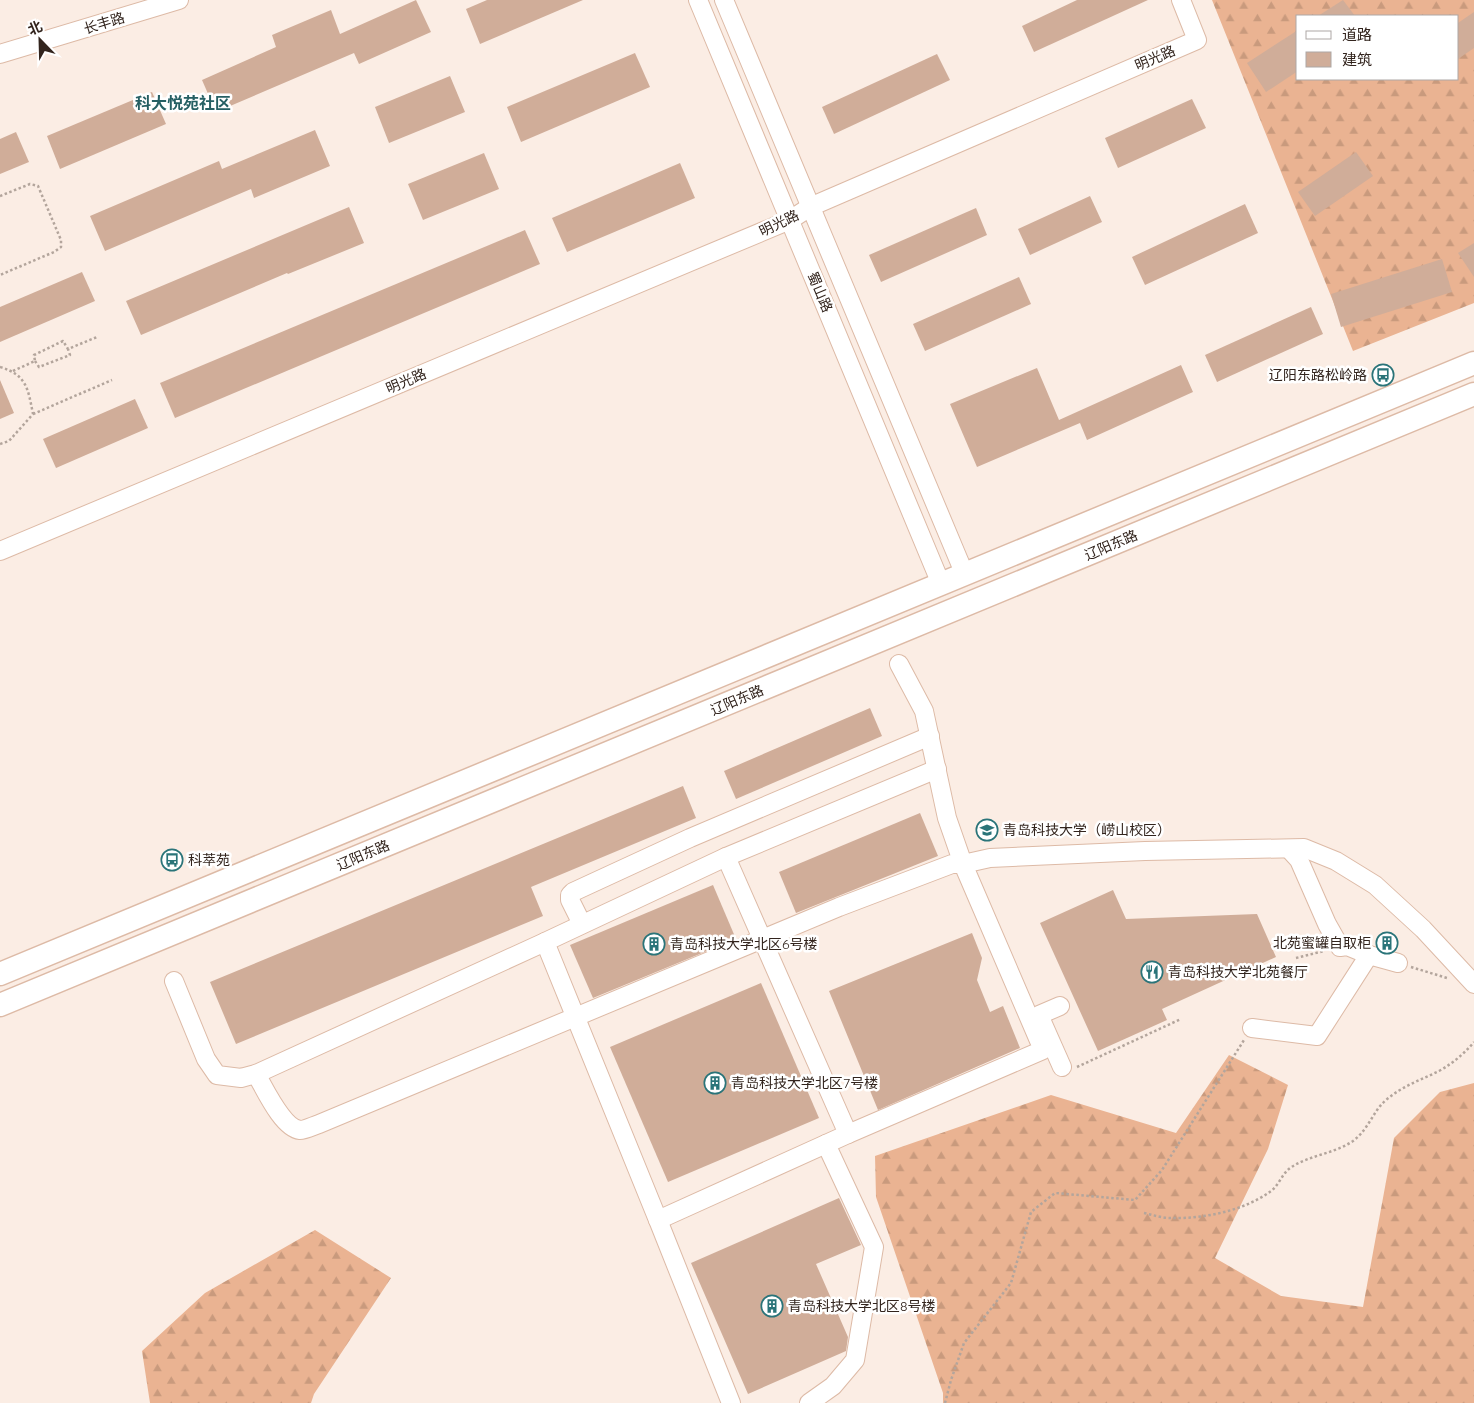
<svg xmlns="http://www.w3.org/2000/svg" width="1474" height="1403" font-family="Quicksand,'Noto Sans SC',sans-serif">
  <defs>
    <pattern id="forest-firs" width="22" height="20" patternUnits="userSpaceOnUse" patternTransform="scale(1.25)"><rect width="22" height="20" fill="#eab392"/><path d="M5 1l3.5 6h-7zM16 11l3.5 6h-7z" fill="#c99a7d"/></pattern>
  </defs>
  <rect width="100%" height="100%" fill="#fbede4"/>
  <!-- forest -->
  <g fill="url(#forest-firs)" fill-rule="evenodd">
    <path d="M 1212,0 L 1474,0 L 1474,303 L 1353,351 ZM 1298,16 L 1458,16 L 1458,79 L 1298,79 Z"/>
    <polygon points="1229,1055 1288,1085 1268,1149 1215,1258 1281,1296 1363,1307 1394,1138 1440,1092 1474,1083 1474,1403 943,1403 943,1393 876,1197 875,1156 1051,1095 1176,1133"/>
    <polygon points="315,1230 391,1278 314,1394 311,1403 150,1403 142,1351 205,1293"/>
  </g>
  <!-- building -->
  <g fill="#d0ad99">
    <polygon points="416,0 431,32 359,64 354,53 216,112 202,80 276,47 272,35 331,10 340,34"/>
    <polygon points="487,0 583,0 480,44 466,9"/>
    <polygon points="1077,0 1148,0 1034,52 1022,26"/>
    <polygon points="1343,0 1355,16 1318,16"/>
    <polygon points="1474,12 1474,48 1458,59 1458,23"/>
    <polygon points="1298,30 1298,71 1266,92 1247,63"/>
    <polygon points="635,53 650,87 521,142 507,107"/>
    <polygon points="937,54 950,80 834,134 822,107"/>
    <polygon points="450,76 465,112 389,143 375,107"/>
    <polygon points="152,92 166,124 60,169 47,136"/>
    <polygon points="1192,99 1206,128 1118,168 1105,138"/>
    <polygon points="315,130 330,166 254,198 251,189 105,251 90,216 219,161 222,169"/>
    <polygon points="16,132 29,162 0,174 0,139"/>
    <polygon points="1356,152 1373,176 1315,216 1298,192"/>
    <polygon points="484,153 499,189 423,220 408,184"/>
    <polygon points="680,163 695,198 567,252 552,218"/>
    <polygon points="1090,196 1102,222 1030,255 1018,229"/>
    <polygon points="1245,204 1258,233 1145,285 1132,257"/>
    <polygon points="349,207 364,243 288,274 287,273 141,335 126,301"/>
    <polygon points="976,208 987,235 881,282 869,255"/>
    <polygon points="525,230 540,264 175,418 160,383"/>
    <polygon points="1474,243 1474,277 1458,253"/>
    <polygon points="1442,259 1452,292 1341,327 1331,294"/>
    <polygon points="82,272 95,301 0,342 0,307"/>
    <polygon points="1019,277 1031,304 925,351 913,324"/>
    <polygon points="1311,307 1323,334 1217,382 1205,355"/>
    <polygon points="1181,365 1193,392 1087,440 1080,423 977,467 950,404 1037,368 1059,420"/>
    <polygon points="0,380 14,413 0,419"/>
    <polygon points="135,399 148,428 56,468 43,439"/>
    <polygon points="870,708 882,736 736,799 724,771"/>
    <polygon points="683,786 696,818 531,887 543,916 236,1044 210,982"/>
    <polygon points="920,813 938,856 796,913 779,872"/>
    <polygon points="713,885 736,939 593,998 570,945"/>
    <polygon points="1113,890 1126,919 1257,914 1276,957 1162,1009 1167,1020 1098,1051 1040,923"/>
    <polygon points="972,933 982,958 977,980 990,1012 1003,1006 1020,1048 878,1110 829,991"/>
    <polygon points="761,983 819,1118 668,1182 610,1047"/>
    <polygon points="839,1198 861,1245 816,1264 848,1337 846,1351 748,1394 691,1263"/>
  </g>
  <g fill="none" stroke-linecap="round" stroke-linejoin="round">
    <!-- minor casing -->
    <g stroke="#ddbaa6" stroke-width="20">
      <g id="minor">
        <polyline points="698,0 941,584"/>
        <polyline points="724,0 965,575"/>
        <polyline points="0,54 179,0"/>
        <polyline points="0,551 790,220 810,207 1197,40 1181,0"/>
        <polyline points="1289,849 1299,860 1327,924 1340,947 1347,946 1369,955 1398,963"/>
        <polyline points="726,857 848,1134 1043,1050 963,864 947,818 924,711 899,664"/>
        <polyline points="582,924 570,900 570,895 573,892 690,838 930,736"/>
        <polyline points="174,981 206,1059 217,1075 241,1078 256,1074 545,942"/>
        <polyline points="1060,1006 1039,1015 1062,1067"/>
        <polyline points="1252,1028 1317,1036 1369,955"/>
        <path d="M 256,1074 C 264,1087 282,1128 300,1130 C 305,1130 313,1126 319,1124 L 839,907 L 952,864 L 963,864 L 990,858 L 1145,851 L 1304,848 L 1336,861 L 1375,885 L 1423,929 L 1474,984"/>
        <polyline points="848,1134 658,1220 545,942 726,857 937,769"/>
        <polyline points="658,1220 731,1403"/>
        <polyline points="809,1403 833,1386 855,1360 874,1247 826,1144"/>
      </g>
    </g>
    <!-- major casing -->
    <g stroke="#ddbaa6" stroke-width="25">
      <g id="major">
        <polyline points="0,974 1474,363"/>
        <polyline points="0,1005 1474,394"/>
      </g>
    </g>
    <!-- path -->
    <g stroke="#b3a59c" stroke-width="2.5" stroke-dasharray="2.5 2.5" stroke-linecap="butt">
      <polyline points="0,196 30,184 38,186 61,240 61,247 54,252 0,275"/>
      <polyline points="35,361 39,367 70,355 68,349"/>
      <path d="M 0,367 C 27,375 28,389 33,414 L 9,441 L 0,444"/>
      <polyline points="13,371 35,361 34,355 63,341 68,349 97,337"/>
      <polyline points="33,414 112,380"/>
      <polyline points="1296,958 1324,951"/>
      <polyline points="1411,967 1447,978"/>
      <polyline points="1077,1067 1181,1019"/>
      <path d="M 1144,1213 C 1153,1215 1162,1218 1170,1218 C 1203,1219 1244,1211 1271,1191 C 1279,1185 1282,1174 1290,1168 C 1309,1155 1334,1154 1353,1141 C 1369,1129 1373,1111 1386,1100 C 1402,1086 1421,1080 1439,1071 C 1453,1063 1464,1054 1474,1042"/>
      <polyline points="945,1403 951,1380 964,1343 1011,1283 1031,1212 1055,1193 1135,1200 1162,1170 1244,1040"/>
    </g>
    <!-- minor -->
    <use href="#minor" stroke="#fff" stroke-width="18"/>
    <!-- major -->
    <use href="#major" stroke="#fff" stroke-width="22"/>
  </g>
  <!-- icons -->
  <defs>
    <g id="bus-ring" transform="scale(1.125)"><circle r="9.5" fill="#fff" stroke="#2a7479" stroke-width="1.5"/><path d="M-5-6H5V4H4V6H2V4H-2V6H-4V4H-5ZM-3.5-4V0h7V-4ZM-3.5 1.2v1.5H-2V1.2ZM2 1.2v1.5H3.5V1.2Z" fill="#2a7479"/></g>
    <g id="university-ring" transform="scale(1.125)"><circle r="9.5" fill="#fff" stroke="#2a7479" stroke-width="1.5"/><path d="M0-5L7-2L0 1L-7-2ZM-4 1L0 2.5L4 1V4Q0 6-4 4Z" fill="#2a7479"/></g>
    <g id="building-ring" transform="scale(1.125)"><circle r="9.5" fill="#fff" stroke="#2a7479" stroke-width="1.5"/><path d="M-4-6H4V6H1V3H-1V6H-4ZM-2.5-4.3h1.7v1.8h-1.7ZM.8-4.3h1.7v1.8H.8ZM-2.5-1h1.7V.8h-1.7ZM.8-1h1.7V.8H.8Z" fill="#2a7479"/></g>
    <g id="restaurant-ring" transform="scale(1.125)"><circle r="9.5" fill="#fff" stroke="#2a7479" stroke-width="1.5"/><path d="M-5-6h1v4h1v-4h1v4h1v-4h1v5L-1.5 .5V6h-2V.5L-5-1ZM5-6V6H3V1.5H1.5Q1.5-4 5-6Z" fill="#2a7479"/></g>
  </defs>
  <g fill-rule="evenodd">
    <use href="#bus-ring" x="1383" y="375"/>
    <use href="#university-ring" x="987" y="830"/>
    <use href="#bus-ring" x="172" y="860"/>
    <use href="#building-ring" x="1387" y="943"/>
    <use href="#building-ring" x="654" y="944"/>
    <use href="#restaurant-ring" x="1152" y="972"/>
    <use href="#building-ring" x="715" y="1083"/>
    <use href="#building-ring" x="772" y="1306"/>
  </g>
  <g text-anchor="middle" dominant-baseline="central" stroke-width="5" stroke-linejoin="round" paint-order="stroke">
    <!-- street labels -->
    <g font-size="14" fill="#32241d" stroke="#fff">
      <text transform="translate(104 23) rotate(-17)">长丰路</text>
      <text transform="translate(1155 58) rotate(-23)">明光路</text>
      <text transform="translate(779 223) rotate(-26)">明光路</text>
      <text transform="translate(820 292) rotate(67)">蜀山路</text>
      <text transform="translate(406 381) rotate(-23)">明光路</text>
      <text transform="translate(1111 545) rotate(-23)">辽阳东路</text>
      <text transform="translate(737 700) rotate(-23)">辽阳东路</text>
      <text transform="translate(363 855) rotate(-23)">辽阳东路</text>
    </g>
    <!-- poi labels -->
    <g font-size="14" fill="#32241d" stroke="#fff" text-anchor="start">
      <text x="1367" y="375" text-anchor="end">辽阳东路松岭路</text>
      <text x="1003" y="830">青岛科技大学（崂山校区）</text>
      <text x="188" y="860">科萃苑</text>
      <text x="1371" y="943" text-anchor="end">北苑蜜罐自取柜</text>
      <text x="670" y="944">青岛科技大学北区6号楼</text>
      <text x="1168" y="972">青岛科技大学北苑餐厅</text>
      <text x="731" y="1083">青岛科技大学北区7号楼</text>
      <text x="788" y="1306">青岛科技大学北区8号楼</text>
    </g>
    <!-- quarter labels -->
    <g font-size="16" font-weight="bold" fill="#255f63" stroke="#fff">
      <text x="183" y="103">科大悦苑社区</text>
    </g>
  </g>
  <!-- legend -->
  <rect x="1296" y="15" width="162" height="65" fill="#ffffff" stroke="#ada7a5"/>
  <rect x="1306" y="31" width="25" height="8" fill="#ffffff" stroke="#ada7a5"/>
  <text x="1342" y="40" font-size="15" fill="#32241d">道路</text>
  <rect x="1306" y="52" width="25" height="15" fill="#d0ad99" stroke="#ada7a5"/>
  <text x="1342" y="65" font-size="15" fill="#32241d">建筑</text>
  <!-- north arrow -->
  <g transform="translate(40 40) rotate(337)" stroke="#ffffff" stroke-width="4" paint-order="stroke">
  <path d="M0-4L9 19L0 12L-9 19Z" fill="#32241d"/>
  <text y="-8" font-size="14" font-weight="bold" text-anchor="middle" fill="#32241d">北</text>
  </g>
</svg>
